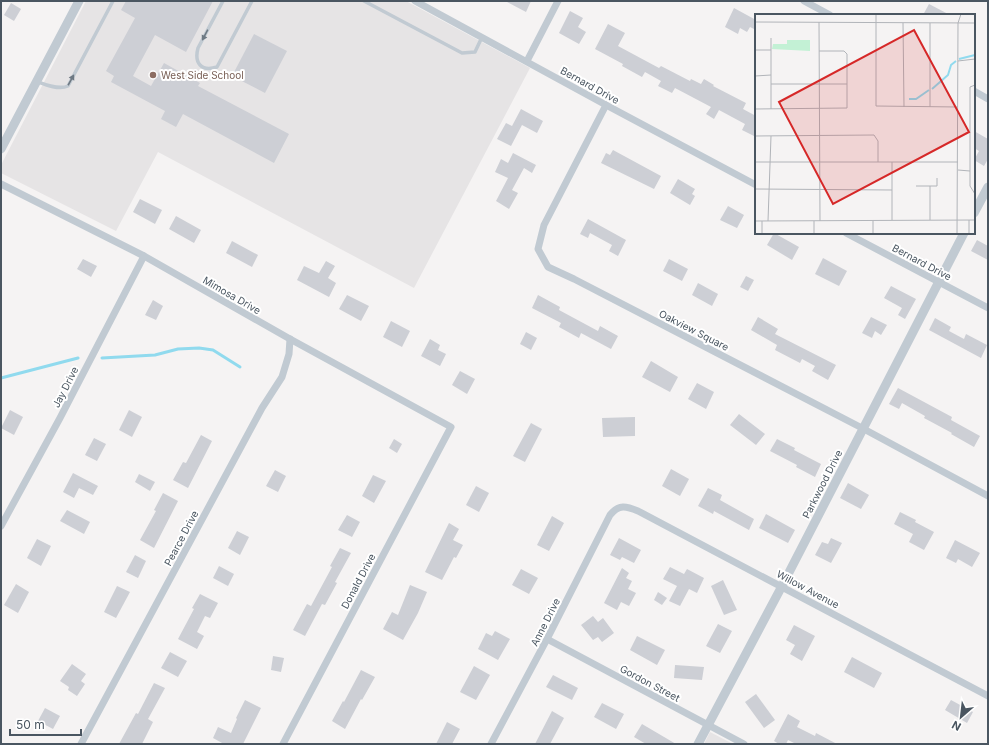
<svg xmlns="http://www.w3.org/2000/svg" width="989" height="745" font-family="Inter,sans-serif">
  <rect width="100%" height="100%" fill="#f5f3f3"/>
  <!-- education -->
  <g fill="#e6e4e5">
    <polygon points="86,1 406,1 530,68 414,288 158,152 116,231 1,173 1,165"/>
    <polygon points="710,732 733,744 704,744"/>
  </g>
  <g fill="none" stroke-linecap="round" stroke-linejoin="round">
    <!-- stream -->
    <g stroke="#90daee" stroke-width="3">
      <polyline points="102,358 155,355 178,349 199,348 213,350 240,367"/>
      <polyline points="1,378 78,358"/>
    </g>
  </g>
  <!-- building -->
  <g fill="#cdcfd5">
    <polygon points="126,1 213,1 186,52 155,35 133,76 151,86 164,63 200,83 198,86 289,134 274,163 183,114 176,127 161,119 165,111 111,82 114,76 106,71 135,18 121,10"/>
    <polygon points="505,1 531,1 526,12"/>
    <polygon points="11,3 21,9 14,21 4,15"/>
    <polygon points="929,4 950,15 923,15"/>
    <polygon points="734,8 756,20 756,30 750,27 747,32 740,28 738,34 725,27"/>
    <polygon points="570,11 583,18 578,27 586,32 579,44 559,33"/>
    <polygon points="608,24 625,33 618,46 659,68 661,66 690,81 691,79 701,84 704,79 714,85 713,86 746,103 743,109 756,116 756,137 742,130 745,124 719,110 714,119 706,114 711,107 675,88 672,93 658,86 661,81 645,72 642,77 622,66 623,64 595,49"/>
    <polygon points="254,34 287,51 265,93 232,76"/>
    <polygon points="521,109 543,121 537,133 522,125 511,146 497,139 506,123 512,126"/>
    <polygon points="974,131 988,139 988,159 984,166 974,160 979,151 974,148"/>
    <polygon points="613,150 661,176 654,189 601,163 606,153 610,155"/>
    <polygon points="513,153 536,165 532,173 524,168 512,190 518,193 509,209 496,201 508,178 495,172 501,159 508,163"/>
    <polygon points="678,179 695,189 692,194 695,196 690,205 670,193"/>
    <polygon points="140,199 162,210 155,224 133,212"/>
    <polygon points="728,206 744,215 737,228 720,220"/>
    <polygon points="176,216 201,230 194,243 169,229"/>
    <polygon points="588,219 626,240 618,256 609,251 612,245 590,233 588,238 580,234"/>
    <polygon points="774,233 799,247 792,260 767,245"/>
    <polygon points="977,240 988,246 988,260 971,251"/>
    <polygon points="232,241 258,255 252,267 226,253"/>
    <polygon points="823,258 847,271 839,286 815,274"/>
    <polygon points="83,259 97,266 91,277 77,269"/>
    <polygon points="669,259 688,269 682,281 663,271"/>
    <polygon points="326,261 335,266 328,278 336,283 329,297 297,280 304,266 319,273"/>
    <polygon points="746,276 754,280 748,291 740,287"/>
    <polygon points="698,283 718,294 712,306 692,295"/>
    <polygon points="891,286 916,299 905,319 898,315 902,308 884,298"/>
    <polygon points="347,295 369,306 361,321 339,309"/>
    <polygon points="538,295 560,307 559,310 598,331 600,326 618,336 611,349 581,333 579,338 559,327 561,323 532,308"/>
    <polygon points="153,300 163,306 156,320 145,315"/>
    <polygon points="758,317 778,329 775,334 836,365 828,380 812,371 815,366 802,359 800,363 775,350 777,345 751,330"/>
    <polygon points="871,317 887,325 881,335 875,331 872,338 862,333"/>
    <polygon points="935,318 951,327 949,331 964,339 966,334 987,345 981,358 929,330"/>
    <polygon points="391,321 410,331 402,347 383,337"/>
    <polygon points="526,332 537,338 531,350 520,344"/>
    <polygon points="430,339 440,345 438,350 446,354 440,366 421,356"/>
    <polygon points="651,361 678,377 670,392 642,377"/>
    <polygon points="460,371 475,379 467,394 452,385"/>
    <polygon points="697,383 714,392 706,409 688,399"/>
    <polygon points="898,388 952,417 951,420 980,436 974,447 951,434 952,433 924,418 925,416 902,403 899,409 889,404"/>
    <polygon points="10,410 23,417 14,435 1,428"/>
    <polygon points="129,410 142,417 132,437 119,430"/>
    <polygon points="739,414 765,434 756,445 730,425"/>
    <polygon points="635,417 635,436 603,437 602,418"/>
    <polygon points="531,423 542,429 525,462 513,456"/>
    <polygon points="201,435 212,441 188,488 173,480 183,462 186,463"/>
    <polygon points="94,438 106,444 97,461 85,455"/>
    <polygon points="394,439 402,444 397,453 389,448"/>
    <polygon points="777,439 795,448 794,450 821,464 815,477 796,467 797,465 770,451"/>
    <polygon points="671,469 689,479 680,496 662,486"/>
    <polygon points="275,470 286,476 278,492 266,486"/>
    <polygon points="73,473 98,486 93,495 79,488 74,498 63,492"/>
    <polygon points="139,474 155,482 150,491 135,482"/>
    <polygon points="373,475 386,481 374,503 362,496"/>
    <polygon points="848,483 869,495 861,509 840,498"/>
    <polygon points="476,486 489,493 479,512 466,505"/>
    <polygon points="708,488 722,495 720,500 754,519 749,530 714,511 713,514 698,506"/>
    <polygon points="163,493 178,501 154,548 140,540 156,511 154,510"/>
    <polygon points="67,510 90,522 84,534 60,521"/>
    <polygon points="900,512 916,520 915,522 934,532 924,550 909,542 913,534 894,524"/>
    <polygon points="766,514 795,530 788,543 759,528"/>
    <polygon points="347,515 360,522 352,537 338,530"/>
    <polygon points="552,516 564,523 549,551 537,545"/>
    <polygon points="449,523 459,529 453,540 463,545 456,558 454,557 442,580 425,572"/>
    <polygon points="237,531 249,537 240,555 228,548"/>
    <polygon points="619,538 641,550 634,563 622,557 620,560 610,555"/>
    <polygon points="831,538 842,543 831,563 815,555 822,542 828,544"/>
    <polygon points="37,539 51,546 41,566 27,558"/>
    <polygon points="955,540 980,553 972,567 958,559 956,563 946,558"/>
    <polygon points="340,548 351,553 335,582 337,583 325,605 322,604 305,636 293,630 307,604 311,606 332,567 330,566"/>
    <polygon points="135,555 146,561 138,578 126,572"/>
    <polygon points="219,566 234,574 228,586 213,578"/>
    <polygon points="670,567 684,574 687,569 704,578 697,593 689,589 680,606 669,601 677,586 663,579"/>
    <polygon points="622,568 629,573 626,578 632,581 628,589 636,593 629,606 621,602 617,610 604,603"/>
    <polygon points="521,569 538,578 529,594 512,585"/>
    <polygon points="723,580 737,610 724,615 711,586"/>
    <polygon points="16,584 29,592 18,613 4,605"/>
    <polygon points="410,585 427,592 418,613 403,640 383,629 392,612 398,615"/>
    <polygon points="117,586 130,592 116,618 104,612"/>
    <polygon points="658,592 667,598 662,605 654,600"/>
    <polygon points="200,594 218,603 210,618 205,616 197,632 204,636 197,649 178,639 194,609 192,608"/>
    <polygon points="593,616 598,622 603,618 614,633 602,642 598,637 593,640 581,625"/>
    <polygon points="718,624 732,631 720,653 706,646"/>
    <polygon points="794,625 815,636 802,661 790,654 795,645 786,640"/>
    <polygon points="495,631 510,639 498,660 478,649 486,633 492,636"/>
    <polygon points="637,636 665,650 657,665 630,650"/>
    <polygon points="170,652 187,661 178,677 161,668"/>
    <polygon points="273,656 284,658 281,672 271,670"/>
    <polygon points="852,657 882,673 874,688 844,672"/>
    <polygon points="72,664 86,674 81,681 85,684 77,696 68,690 69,687 60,681"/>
    <polygon points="675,665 704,667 702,680 674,678"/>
    <polygon points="474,666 490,675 476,700 460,692"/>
    <polygon points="361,670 375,677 362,700 361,699 345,729 332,721 343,701 344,702"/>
    <polygon points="553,675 578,688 572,700 546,687"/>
    <polygon points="154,683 165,688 148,719 153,722 142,744 119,744 136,713 138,714"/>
    <polygon points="756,694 775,720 764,728 745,702"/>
    <polygon points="245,700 261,708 243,744 224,744 213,738 218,727 231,733 237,719 236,718"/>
    <polygon points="951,700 973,712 967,723 945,710"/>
    <polygon points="602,703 624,714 616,729 594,717"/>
    <polygon points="45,708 60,716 53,729 38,721"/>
    <polygon points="552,711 564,718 550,744 535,744"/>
    <polygon points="788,714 800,721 797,727 815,736 816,733 837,744 796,744 788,740 786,744 779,744 774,741"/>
    <polygon points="447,722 460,729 452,744 436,744"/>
    <polygon points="642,724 676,744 646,744 634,737"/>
  </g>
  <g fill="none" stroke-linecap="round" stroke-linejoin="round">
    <!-- service -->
    <g stroke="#c1cad2" stroke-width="3.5">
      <path d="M 223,1 L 198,48 C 194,63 201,72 217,67 L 252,1"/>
      <polyline points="364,1 462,53 475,52 482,37"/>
      <path d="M 38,82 C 46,85 59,90 68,86 L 113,1"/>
    </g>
    <!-- minor -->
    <g stroke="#c1cad2" stroke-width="7">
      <polyline points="415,1 606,105 756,185"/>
      <polyline points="804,1 830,15"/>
      <polyline points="527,61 558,1"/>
      <polyline points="974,91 988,99"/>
      <polyline points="606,105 544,225 538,249 548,267 574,279 862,428 988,496"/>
      <polyline points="1,184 144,256 290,339 451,427 283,744"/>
      <polyline points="846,233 988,308"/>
      <polyline points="1,526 60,418 144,256"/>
      <polyline points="547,639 744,744"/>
      <polyline points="81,744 262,408 282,377 289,354 290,339"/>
      <path d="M 491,744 L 547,639 L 610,515 C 619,504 626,506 638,511 L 988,696"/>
    </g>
    <!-- tertiary -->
    <g stroke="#c1cad2" stroke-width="9">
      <polyline points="1,149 79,1"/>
      <polyline points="974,213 988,187"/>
      <polyline points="698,744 782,586 964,233"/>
    </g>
  </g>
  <!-- one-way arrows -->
  <defs><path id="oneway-solid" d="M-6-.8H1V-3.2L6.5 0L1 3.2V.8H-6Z"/></defs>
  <g fill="#6e7983">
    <use href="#oneway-solid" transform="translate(205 35) rotate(118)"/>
    <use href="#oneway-solid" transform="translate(71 80) rotate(-61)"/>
  </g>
  <!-- markers -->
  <circle fill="#8d6e63" stroke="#fff" stroke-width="1.5" cx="153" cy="75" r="4"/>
  <g text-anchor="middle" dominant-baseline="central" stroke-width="4" stroke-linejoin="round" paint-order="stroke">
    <!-- education labels -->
    <g font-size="10" fill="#785e54" stroke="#fff" text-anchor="start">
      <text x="161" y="75">West Side School</text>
    </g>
    <!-- street labels -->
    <g font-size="10" fill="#4a5661" stroke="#fff">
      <text transform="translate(590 85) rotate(29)">Bernard Drive</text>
      <text transform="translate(922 262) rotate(28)">Bernard Drive</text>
      <text transform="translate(232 295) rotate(30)">Mimosa Drive</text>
      <text transform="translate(694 330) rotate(27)">Oakview Square</text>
      <text transform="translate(65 387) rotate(-63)">Jay Drive</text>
      <text transform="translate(822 484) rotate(-63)">Parkwood Drive</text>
      <text transform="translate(181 538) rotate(-62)">Pearce Drive</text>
      <text transform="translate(358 581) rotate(-62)">Donald Drive</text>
      <text transform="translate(808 589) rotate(28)">Willow Avenue</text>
      <text transform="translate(545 622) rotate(-63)">Anne Drive</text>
      <text transform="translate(650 683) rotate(28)">Gordon Street</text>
    </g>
  </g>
  <!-- overview -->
  <g transform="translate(755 14)">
    <rect width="220" height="220" fill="#f5f3f3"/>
    <path d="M 32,26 L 55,26 L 55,37 L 17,35 L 18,30 L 32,30 Z" fill="#c3f1d5"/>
    <path fill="none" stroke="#90daee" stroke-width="2" d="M 204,45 L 220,41M 177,75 L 193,61 L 196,51 L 201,47M 154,85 L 161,85 L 174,76"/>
    <path fill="none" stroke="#b1b4b9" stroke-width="1" d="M 121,0 L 121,92 L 203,93M 0,8 L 220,9M 64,8 L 65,207M 148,9 L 149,93M 16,24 L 16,95M 0,36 L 16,36M 203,47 L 220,45M 0,62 L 16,61M 16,70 L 92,70M 220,71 L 215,73 L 215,172 L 220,180M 175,93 L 175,9M 0,95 L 92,94 L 92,40 L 89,37 L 64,37M 0,122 L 119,121 L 123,127 L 123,148M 0,148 L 203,148M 203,156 L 215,157M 161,172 L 175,172 L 175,206M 175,172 L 182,172 L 182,164M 0,175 L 137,176M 137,206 L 137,148M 214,206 L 214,220M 0,207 L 220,206M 13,207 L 16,122M 118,207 L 118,220M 7,220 L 7,207M 59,220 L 59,207M 202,220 L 203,9 L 206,0"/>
    <path fill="#d62828" fill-opacity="0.15" stroke="#d62828" stroke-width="2" d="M 159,16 L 214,118 L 78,190 L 24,88 Z"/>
    <rect width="220" height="220" fill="none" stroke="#4a5661" stroke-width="2"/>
  </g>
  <!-- border -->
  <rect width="989" height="745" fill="none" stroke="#4a5661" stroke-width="4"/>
  <!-- north arrow -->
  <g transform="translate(961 717) rotate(208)" stroke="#ffffff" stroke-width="3" paint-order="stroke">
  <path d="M0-3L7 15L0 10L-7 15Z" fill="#4a5661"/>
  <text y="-6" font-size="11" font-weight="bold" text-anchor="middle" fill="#4a5661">N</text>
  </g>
  <!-- scale -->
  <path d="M10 729v6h71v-6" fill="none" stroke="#4a5661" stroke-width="2"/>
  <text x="16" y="729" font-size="12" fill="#4a5661" stroke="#ffffff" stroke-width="3" paint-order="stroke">50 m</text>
</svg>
